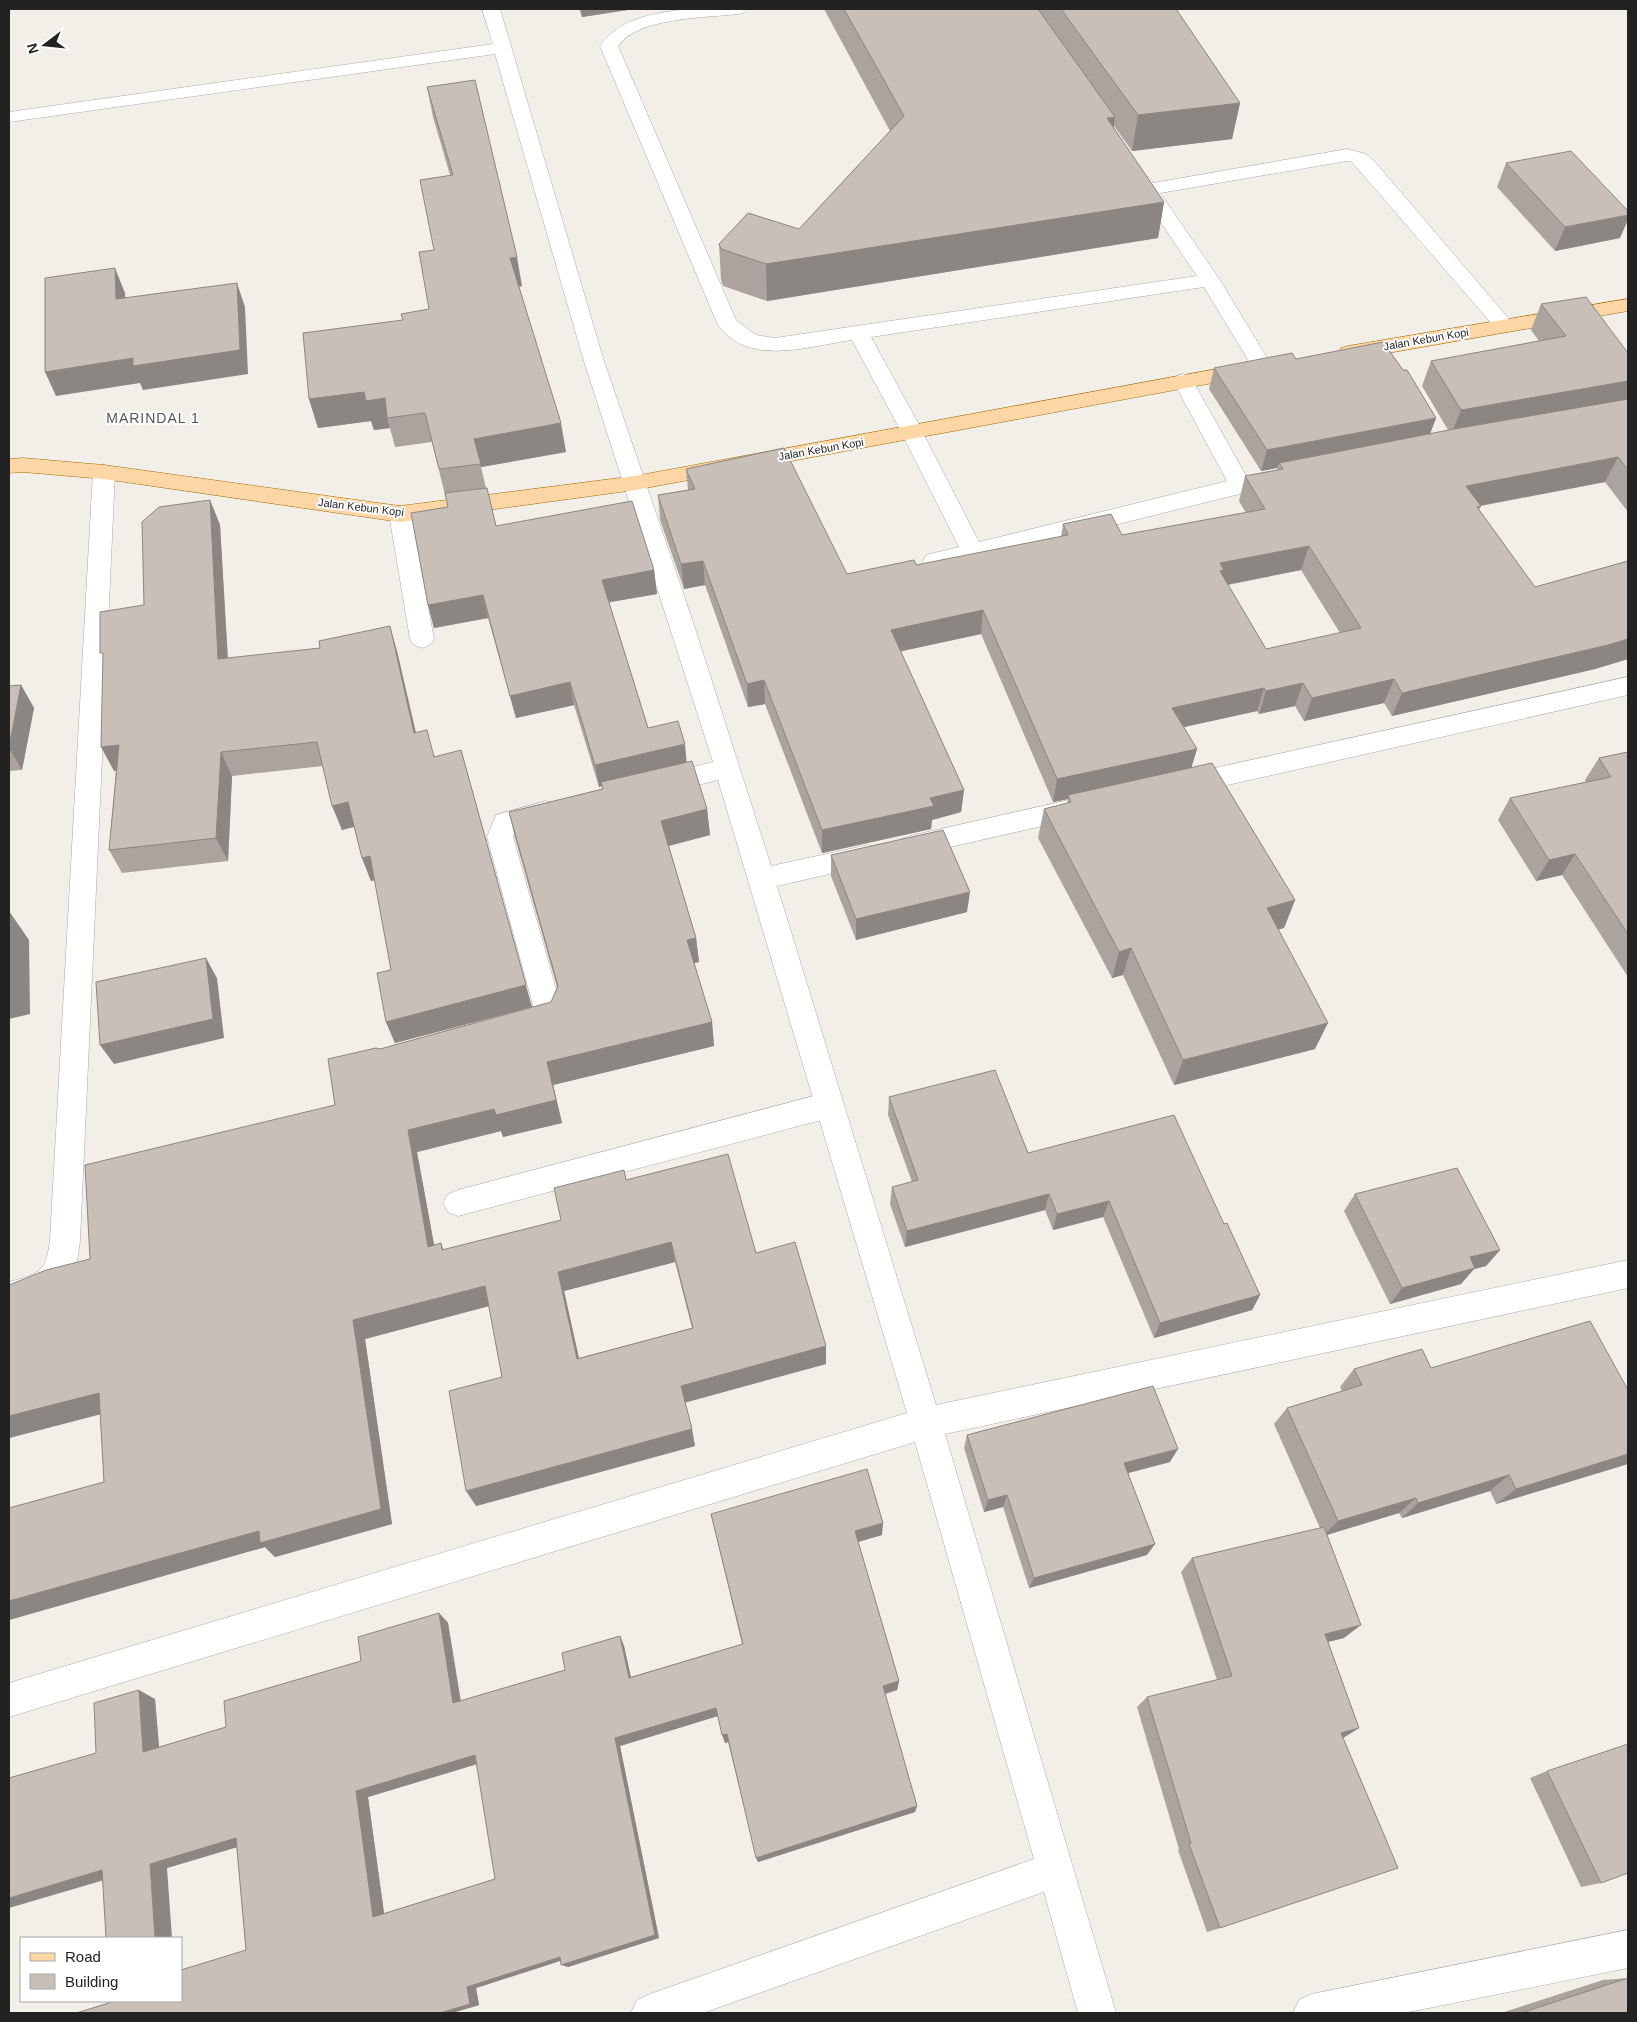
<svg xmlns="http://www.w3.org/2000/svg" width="1637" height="2022" font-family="Helvetica,sans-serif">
  <rect width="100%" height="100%" fill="#f2efe9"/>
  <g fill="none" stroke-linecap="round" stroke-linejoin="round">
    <!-- service casing -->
    <g stroke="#a9a9a9" stroke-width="1">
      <g id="service">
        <path d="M 689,9 L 747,9 L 744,13 L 738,14 C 704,18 639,17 618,46 L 736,320 L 756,335 L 775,338 L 1197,276 L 1133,181 L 1135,177 L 1149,177 L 1153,183 L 1347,149 L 1366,154 L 1375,162 L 1515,326 L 1512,331 L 1505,332 L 1498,331 L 1352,162 L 1347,161 L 1160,193 L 1220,280 L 1273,368 L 1270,373 L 1263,375 L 1256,373 L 1204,287 L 871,337 L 923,432 L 920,437 L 912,439 L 904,437 L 852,340 C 809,346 746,368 717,323 L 600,46 C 620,17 656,13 689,9 Z"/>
        <polygon points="829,1092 839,1096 843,1105 839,1114 829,1118 458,1216 448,1212 443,1203 448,1194 458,1190"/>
      </g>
    </g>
    <!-- minor casing -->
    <g stroke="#a9a9a9" stroke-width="1">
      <g id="minor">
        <polygon points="482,9 500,9 603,358 692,619 771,866 868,845 877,848 881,855 877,862 868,865 777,886 936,1405 1628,1260 1628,1288 945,1434 1116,2013 1078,2013 1044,1892 703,2013 631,2013 637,2000 650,1994 1034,1859 915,1442 9,1717 9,1683 907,1413 718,780 661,794 652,791 648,784 652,777 713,762 583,358 495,54 9,122 9,112 493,44"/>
        <polygon points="1183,374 1190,376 1193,381 1246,476 1280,470 1288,472 1291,477 1288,482 973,560 934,569 926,567 923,561 926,555 959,547 901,432 904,427 912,425 920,427 979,542 1227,481 1173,381 1176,376"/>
        <path d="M 104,465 L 112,467 L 115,472 L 80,1240 C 78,1259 75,1276 62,1290 L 9,1310 L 9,1282 C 39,1273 46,1274 50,1240 L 93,472 L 96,467 Z"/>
        <polygon points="400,506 408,509 411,514 434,639 430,645 422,648 414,645 410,639 389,514 392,509"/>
        <polygon points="1628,677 1628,695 1183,795 1174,792 1170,785 1174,778 1183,775"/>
        <polygon points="1078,798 1087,801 1091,808 1087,815 1078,818 910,856 901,853 897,846 901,839 910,836"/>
        <polygon points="546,801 555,804 559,811 555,818 515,829 513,837 562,1010 557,1024 523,1036 513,1032 509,1024 513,1016 534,1009 487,837 496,815"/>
        <polygon points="1628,1930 1628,1968 1404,2013 1293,2013 1299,2000 1312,1994"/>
      </g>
    </g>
    <!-- primary casing -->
    <g stroke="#a06b00" stroke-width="1">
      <g id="primary">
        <polygon points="1628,299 1628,311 1348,360 1341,358 1338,353 1341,348 1348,346"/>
        <polygon points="1249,363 1256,365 1259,370 1256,375 635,490 400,522 104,479 23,472 9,473 9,459 23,458 104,465 400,506 635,476"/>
      </g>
    </g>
    <!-- service -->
    <use href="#service" fill="#fff" fill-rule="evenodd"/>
    <!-- minor -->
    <use href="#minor" fill="#fff" fill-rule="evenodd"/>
    <!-- primary -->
    <use href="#primary" fill="#fcd6a4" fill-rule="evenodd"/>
  </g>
  <!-- wall -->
  <g fill="#aba49e" fill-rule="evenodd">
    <polygon points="579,9 634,9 582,17"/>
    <polygon points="824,9 1176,9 1240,103 1232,139 1132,151 1114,126 1114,128 1164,202 1158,238 767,301 723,286 721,280 719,244 799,229 890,131"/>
    <path d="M 427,87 L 522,286 L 519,287 L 566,452 L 481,467 L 486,488 L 496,526 L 654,570 L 657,594 L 609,602 L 648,728 L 687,762 L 707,809 L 710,835 L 669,846 L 696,938 L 699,962 L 694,963 L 712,1022 L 714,1046 L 553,1085 L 562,1123 L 503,1137 L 501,1131 L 417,1152 L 434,1245 L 441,1243 L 444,1250 L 561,1220 L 626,1180 L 756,1253 L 826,1364 L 685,1402 L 695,1446 L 476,1506 L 502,1377 L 489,1306 L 365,1339 L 392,1524 L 275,1557 L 265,1547 L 9,1620 L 9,1508 L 104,1482 L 100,1414 L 9,1438 L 9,1285 L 90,1259 L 335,1105 L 380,1049 L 551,1002 L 557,987 L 515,838 L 509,812 L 602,789 L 602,786 L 599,787 L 574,705 L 516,718 L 488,618 L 434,628 L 428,605 L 448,507 L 432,442 L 395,447 L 390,428 L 374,430 L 371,421 L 318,428 L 309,399 L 403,320 L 429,309 L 434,250 L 450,175 L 433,117 ZM 675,1262 L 692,1328 L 579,1358 L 564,1291 Z"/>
    <polygon points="1506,163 1620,238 1555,251 1497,187"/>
    <path d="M 1541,304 L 1628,353 L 1628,512 L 1605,482 L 1481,506 L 1479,510 L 1535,587 L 1628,561 L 1628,659 L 1595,669 L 1392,716 L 1384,703 L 1304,721 L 1295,706 L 1259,714 L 1257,711 L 1184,727 L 1197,749 L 1191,768 L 1295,900 L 1284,928 L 1278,929 L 1315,1049 L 1174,1085 L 1123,975 L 1112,978 L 1038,838 L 1044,809 L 1067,803 L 1068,799 L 1053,802 L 981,634 L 900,651 L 964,790 L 961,812 L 932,820 L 931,829 L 822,853 L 765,704 L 748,707 L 705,585 L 684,589 L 660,520 L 658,495 L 688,490 L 686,469 L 847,574 L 916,565 L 1061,537 L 1063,524 L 1122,535 L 1246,513 L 1239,501 L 1245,476 L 1277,470 L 1277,468 L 1261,471 L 1209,389 L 1214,368 L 1296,359 L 1436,418 L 1430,434 L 1448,430 L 1422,386 L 1431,361 L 1539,341 L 1531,330 ZM 1301,570 L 1340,633 L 1266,649 L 1228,585 Z"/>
    <polygon points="210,500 220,525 228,658 397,651 416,732 435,756 532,1007 395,1043 386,1022 391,970 375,880 371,881 362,858 354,827 342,830 323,766 232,776 228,861 122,873 109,850 116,771 114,771"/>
    <polygon points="21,685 34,708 22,770 9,771 9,686"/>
    <polygon points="1628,752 1628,977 1562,875 1536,881 1498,820 1510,798 1586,782 1585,780 1599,758"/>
    <polygon points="831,855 967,912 856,940 831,876"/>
    <polygon points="889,1097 1028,1153 1224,1224 1260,1295 1252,1310 1154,1338 1103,1217 1053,1230 1045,1210 905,1247 890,1204 892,1187 912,1182 888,1115"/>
    <polygon points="1355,1194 1500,1250 1486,1266 1474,1269 1461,1284 1390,1304 1344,1211"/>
    <polygon points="1431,1368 1628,1464 1496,1504 1490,1491 1402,1518 1399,1513 1327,1535 1344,1638 1328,1642 1359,1728 1343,1738 1220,1928 1207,1932 1178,1850 1179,1849 1137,1707 1147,1697 1217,1680 1181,1572 1192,1558 1320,1528 1274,1424 1287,1408 1342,1391 1340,1387 1354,1369"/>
    <polygon points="967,1435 1170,1462 1128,1473 1147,1555 1029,1588 1003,1507 984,1512 964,1448"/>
    <path d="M 711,1514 L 882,1535 L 858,1542 L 899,1681 L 897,1690 L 885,1694 L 917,1806 L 915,1812 L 758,1862 L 728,1742 L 725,1743 L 718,1716 L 620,1746 L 659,1938 L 568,1967 L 560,1961 L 476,1988 L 479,2005 L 452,2013 L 76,2013 L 109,2003 L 246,1950 L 237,1847 L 167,1868 L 96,1753 L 155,1699 L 159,1747 L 226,1727 L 361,1661 L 439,1613 L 448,1623 L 461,1701 L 565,1670 L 620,1636 L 624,1646 L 631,1677 L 742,1644 ZM 477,1764 L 495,1879 L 384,1914 L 368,1797 Z"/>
    <polygon points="1547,1771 1601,1883 1581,1887 1530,1778"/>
    <polygon points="1628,1978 1628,2013 1501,2013 1603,1980"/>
  </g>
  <!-- shaded-wall -->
  <g fill="#8b8681">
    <polygon points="581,9 634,9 582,17"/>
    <polygon points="1240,103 1232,139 1132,151 1138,115"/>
    <polygon points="1115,117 1110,154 1107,118"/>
    <polygon points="1164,202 1158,238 767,301 766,264"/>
    <polygon points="1628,215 1628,220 1620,238 1555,251 1565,227"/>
    <polygon points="517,257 522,286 515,287 510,258"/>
    <polygon points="115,268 125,293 126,323 116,299"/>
    <polygon points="237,283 245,307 248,374 143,390 140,383 56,396 45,372 133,358"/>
    <polygon points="1628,381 1628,403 1451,435 1461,410"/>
    <polygon points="364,392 385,398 387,418 390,428 374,430 371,421 318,428 309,399"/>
    <polygon points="1436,418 1428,439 1279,463 1277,468 1261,471 1267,450"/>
    <polygon points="561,423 566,452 481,467 474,439"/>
    <polygon points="1618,457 1605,482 1456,510 1466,486"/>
    <polygon points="210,500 220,525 229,683 218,659"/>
    <polygon points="1309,546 1301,570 1219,586 1220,563"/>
    <polygon points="703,561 705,585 684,589 681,564"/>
    <polygon points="654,570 657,594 605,603 602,580"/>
    <polygon points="483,595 488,618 434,628 428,605"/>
    <polygon points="983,610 981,634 889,654 891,630"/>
    <polygon points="390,626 397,651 421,757 414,733"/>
    <polygon points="1628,639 1628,659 1595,669 1392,716 1402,693"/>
    <polygon points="1394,679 1384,703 1304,721 1312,698"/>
    <polygon points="764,680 765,704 748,707 747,684"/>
    <polygon points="570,682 574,705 516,718 510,696"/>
    <polygon points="1303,683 1295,706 1259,714 1266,691"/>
    <polygon points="21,685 34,708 22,770 9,748"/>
    <polygon points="1264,688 1257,711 1166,731 1172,708"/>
    <polygon points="685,744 687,766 601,782 602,786 599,787 595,765"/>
    <polygon points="119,745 132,768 114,771 101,747"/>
    <polygon points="1197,749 1190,772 1068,795 1068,799 1053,802 1057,779"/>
    <polygon points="461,750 532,1007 395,1043 386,1022"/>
    <polygon points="221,752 232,776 228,861 216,838"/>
    <polygon points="964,790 961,812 932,820 931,829 822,853 822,830 930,798"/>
    <polygon points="348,802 357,826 342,830 332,806"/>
    <polygon points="707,809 710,835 664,847 661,821"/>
    <polygon points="1575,854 1562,875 1536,881 1549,860"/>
    <polygon points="370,856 379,879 371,881 362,858"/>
    <polygon points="970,892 967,912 856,940 856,919"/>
    <polygon points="1295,900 1284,928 1256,936 1267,908"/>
    <polygon points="9,911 29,940 30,1014 9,1019"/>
    <polygon points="696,938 699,962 690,964 687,940"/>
    <polygon points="1131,948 1123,975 1112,978 1119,952"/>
    <polygon points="206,958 217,978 224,1038 114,1064 100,1045"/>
    <polygon points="712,1022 714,1046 553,1085 562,1123 503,1137 501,1131 417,1152 438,1266 428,1247 408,1130 494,1109 547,1062"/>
    <polygon points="1328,1023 1315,1049 1174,1085 1183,1060"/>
    <polygon points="1049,1194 1045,1210 905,1247 907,1231"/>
    <polygon points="1109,1201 1103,1217 1053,1230 1057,1214"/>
    <polygon points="671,1242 675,1262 564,1291 583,1377 577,1359 558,1272"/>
    <polygon points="1500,1250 1486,1266 1474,1269 1461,1284 1390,1304 1402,1288 1470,1257"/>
    <polygon points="485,1286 493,1305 365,1339 392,1524 275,1557 265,1547 9,1620 9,1601 353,1320"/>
    <polygon points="1260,1295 1252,1310 1154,1338 1160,1323"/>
    <polygon points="826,1346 826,1364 684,1403 681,1386"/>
    <polygon points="99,1393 117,1410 9,1438 9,1416"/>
    <polygon points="692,1429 695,1446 476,1506 466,1491"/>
    <polygon points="1178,1449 1170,1462 1117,1476 1124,1463"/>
    <polygon points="1628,1454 1628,1464 1496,1504 1516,1489"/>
    <polygon points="1509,1475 1490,1491 1402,1518 1418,1503"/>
    <polygon points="1007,1495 1003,1507 984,1512 988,1500"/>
    <polygon points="1416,1498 1399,1513 1323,1536 1338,1521"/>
    <polygon points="883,1523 882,1535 854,1543 855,1531"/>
    <polygon points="1155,1544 1147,1555 1029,1588 1034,1578"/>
    <polygon points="439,1613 448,1623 462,1711 453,1703"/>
    <polygon points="1361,1625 1344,1638 1310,1646 1325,1634"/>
    <polygon points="620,1636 624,1646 633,1687 629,1678"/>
    <polygon points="899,1681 897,1690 881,1695 883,1686"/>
    <polygon points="139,1690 155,1699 160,1759 143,1752"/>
    <polygon points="716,1708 718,1716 620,1746 659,1938 568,1967 561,1965 615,1738"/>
    <polygon points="1359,1728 1343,1738 1341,1733"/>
    <polygon points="727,1734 729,1742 725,1743 722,1735"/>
    <polygon points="475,1755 484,1762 368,1797 385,1920 373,1917 356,1791"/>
    <polygon points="917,1806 915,1812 758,1862 756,1858"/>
    <polygon points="236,1838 251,1843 167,1868 172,1938 155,1938 150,1864"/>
    <polygon points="102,1870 121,1875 9,1908 9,1898"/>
    <polygon points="560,1957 566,1959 476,1988 479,2005 452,2013 440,2013 467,1987"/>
  </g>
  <!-- building -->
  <g fill="#c7bfb8" stroke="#8b8681" fill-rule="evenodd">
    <polygon points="844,9 1038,9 1115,117 1107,118 1164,202 766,264 721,249 719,244 748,213 799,229 904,116"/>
    <polygon points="1061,9 1176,9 1240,103 1138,115"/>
    <polygon points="475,80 517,257 510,258 561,423 474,439 481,464 439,469 425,413 387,418 385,398 366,401 364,392 309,399 303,333 403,320 401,314 429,309 419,252 434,250 420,180 453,175 427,87"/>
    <polygon points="1571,151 1628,211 1628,215 1565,227 1506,163"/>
    <polygon points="115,268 116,299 237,283 240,350 133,366 133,358 45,372 45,278"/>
    <polygon points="1586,297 1628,353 1628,381 1461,410 1431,361 1566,336 1541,304"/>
    <polygon points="1383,342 1403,370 1407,370 1436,418 1267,450 1214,368 1292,353 1296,359"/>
    <path d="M 1628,399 L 1628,470 L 1618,457 L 1466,486 L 1481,506 L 1477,507 L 1535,587 L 1628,561 L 1628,639 L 1608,645 L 1402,693 L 1394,679 L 1312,698 L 1303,683 L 1266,691 L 1264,688 L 1172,708 L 1197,749 L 1057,779 L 983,610 L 891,630 L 964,790 L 930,798 L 934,806 L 822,830 L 764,680 L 747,684 L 703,561 L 681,564 L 658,495 L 695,489 L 686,469 L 784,448 L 847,574 L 914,560 L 916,565 L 1068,535 L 1063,524 L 1111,514 L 1122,535 L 1265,509 L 1245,476 L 1283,469 L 1279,463 L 1454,429 ZM 1309,546 L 1361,628 L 1266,649 L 1220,571 L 1224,570 L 1220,563 Z"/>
    <polygon points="487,488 496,526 632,501 654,570 602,580 648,728 678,721 685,744 595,765 570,682 510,696 483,595 428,605 411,513 448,507 445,493"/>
    <polygon points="210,500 218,659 320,648 319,641 390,626 414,733 427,730 434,757 461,750 526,985 386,1022 377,973 391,970 370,856 362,858 348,802 332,806 317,742 221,752 216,838 109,850 119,745 101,747 103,653 100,653 100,612 144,605 142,522 159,507"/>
    <polygon points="21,685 9,747 9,686"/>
    <polygon points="1628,752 1628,934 1575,854 1549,860 1510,798 1611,777 1599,758"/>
    <path d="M 692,761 L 707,809 L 661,821 L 696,938 L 687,940 L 712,1022 L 547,1062 L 556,1100 L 496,1115 L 494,1109 L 408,1130 L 428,1247 L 441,1243 L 442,1250 L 561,1220 L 554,1188 L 624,1170 L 626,1180 L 728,1154 L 756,1253 L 795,1242 L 826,1346 L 681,1386 L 692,1429 L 466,1491 L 449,1391 L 502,1377 L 485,1286 L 353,1320 L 381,1509 L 260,1543 L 259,1531 L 9,1601 L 9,1508 L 104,1482 L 99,1393 L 9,1416 L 9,1285 L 46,1270 L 90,1259 L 85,1165 L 335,1105 L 328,1059 L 376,1048 L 380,1049 L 551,1002 L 558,986 L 509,812 L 603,789 L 601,782 ZM 671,1242 L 693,1328 L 577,1359 L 558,1272 Z"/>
    <polygon points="1212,763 1295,900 1267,908 1328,1023 1183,1060 1131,948 1119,952 1044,809 1071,802 1068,795"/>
    <polygon points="943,830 970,892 856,919 831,855"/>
    <polygon points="206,958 213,1019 100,1045 96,982"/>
    <polygon points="995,1070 1028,1153 1174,1115 1224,1224 1227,1223 1260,1295 1160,1323 1109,1201 1057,1214 1049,1194 907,1231 892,1187 918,1180 889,1097"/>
    <polygon points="1457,1168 1500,1250 1470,1257 1475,1268 1402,1288 1355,1194"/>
    <polygon points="1590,1321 1628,1390 1628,1454 1516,1489 1509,1475 1418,1503 1416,1498 1338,1521 1287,1408 1362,1385 1354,1369 1422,1349 1431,1368"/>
    <polygon points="1153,1386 1178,1449 1124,1463 1155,1544 1034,1578 1007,1495 988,1500 967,1435"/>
    <path d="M 867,1469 L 883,1523 L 855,1531 L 899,1681 L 883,1686 L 917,1806 L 756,1858 L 727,1734 L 722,1735 L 716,1708 L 615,1738 L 655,1935 L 561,1965 L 560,1957 L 467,1987 L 470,2004 L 440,2013 L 76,2013 L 109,2003 L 109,2001 L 181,2001 L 181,1970 L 246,1950 L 236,1838 L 150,1864 L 155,1938 L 106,1938 L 102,1870 L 9,1898 L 9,1778 L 96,1753 L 94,1703 L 139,1690 L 143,1752 L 226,1727 L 224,1701 L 361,1661 L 358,1637 L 439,1613 L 453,1703 L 565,1670 L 562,1653 L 620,1636 L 629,1678 L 743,1644 L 711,1514 ZM 475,1755 L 495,1879 L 373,1917 L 356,1791 Z"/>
    <polygon points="1324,1527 1361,1625 1325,1634 1359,1728 1341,1733 1398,1868 1220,1928 1189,1844 1191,1843 1147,1697 1232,1676 1192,1558"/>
    <polygon points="1628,1744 1628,1873 1601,1883 1547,1771"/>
    <polygon points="1628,1978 1628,2013 1521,2013"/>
  </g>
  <g text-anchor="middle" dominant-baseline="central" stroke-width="4" stroke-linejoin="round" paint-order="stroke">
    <!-- far-street labels -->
    <g font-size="11" fill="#222" stroke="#fff">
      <text transform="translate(1426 339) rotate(-10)">Jalan Kebun Kopi</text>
      <text transform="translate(821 449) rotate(-10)">Jalan Kebun Kopi</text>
      <text transform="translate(361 507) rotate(7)">Jalan Kebun Kopi</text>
    </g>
    <!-- far-quarter labels -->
    <g font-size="14" letter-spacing="1" fill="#555" stroke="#fff">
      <text x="153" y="418">MARINDAL 1</text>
    </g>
  </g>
  <!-- border -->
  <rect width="1637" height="2022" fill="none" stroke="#222222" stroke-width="20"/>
  <!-- legend -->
  <rect x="20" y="1937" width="162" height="65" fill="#ffffff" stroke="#a7a7a7"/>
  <rect x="30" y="1953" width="25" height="8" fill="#fcd6a4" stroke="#a7a7a7"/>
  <text x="65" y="1962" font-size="15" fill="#222222">Road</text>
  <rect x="30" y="1974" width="25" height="15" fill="#c7bfb8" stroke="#a7a7a7"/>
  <text x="65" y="1987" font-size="15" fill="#222222">Building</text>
  <!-- north arrow -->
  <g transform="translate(45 45) rotate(254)" stroke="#ffffff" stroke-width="4" paint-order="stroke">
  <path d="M0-4L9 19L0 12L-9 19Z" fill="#222222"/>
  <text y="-8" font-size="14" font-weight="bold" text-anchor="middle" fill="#222222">N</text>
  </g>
</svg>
